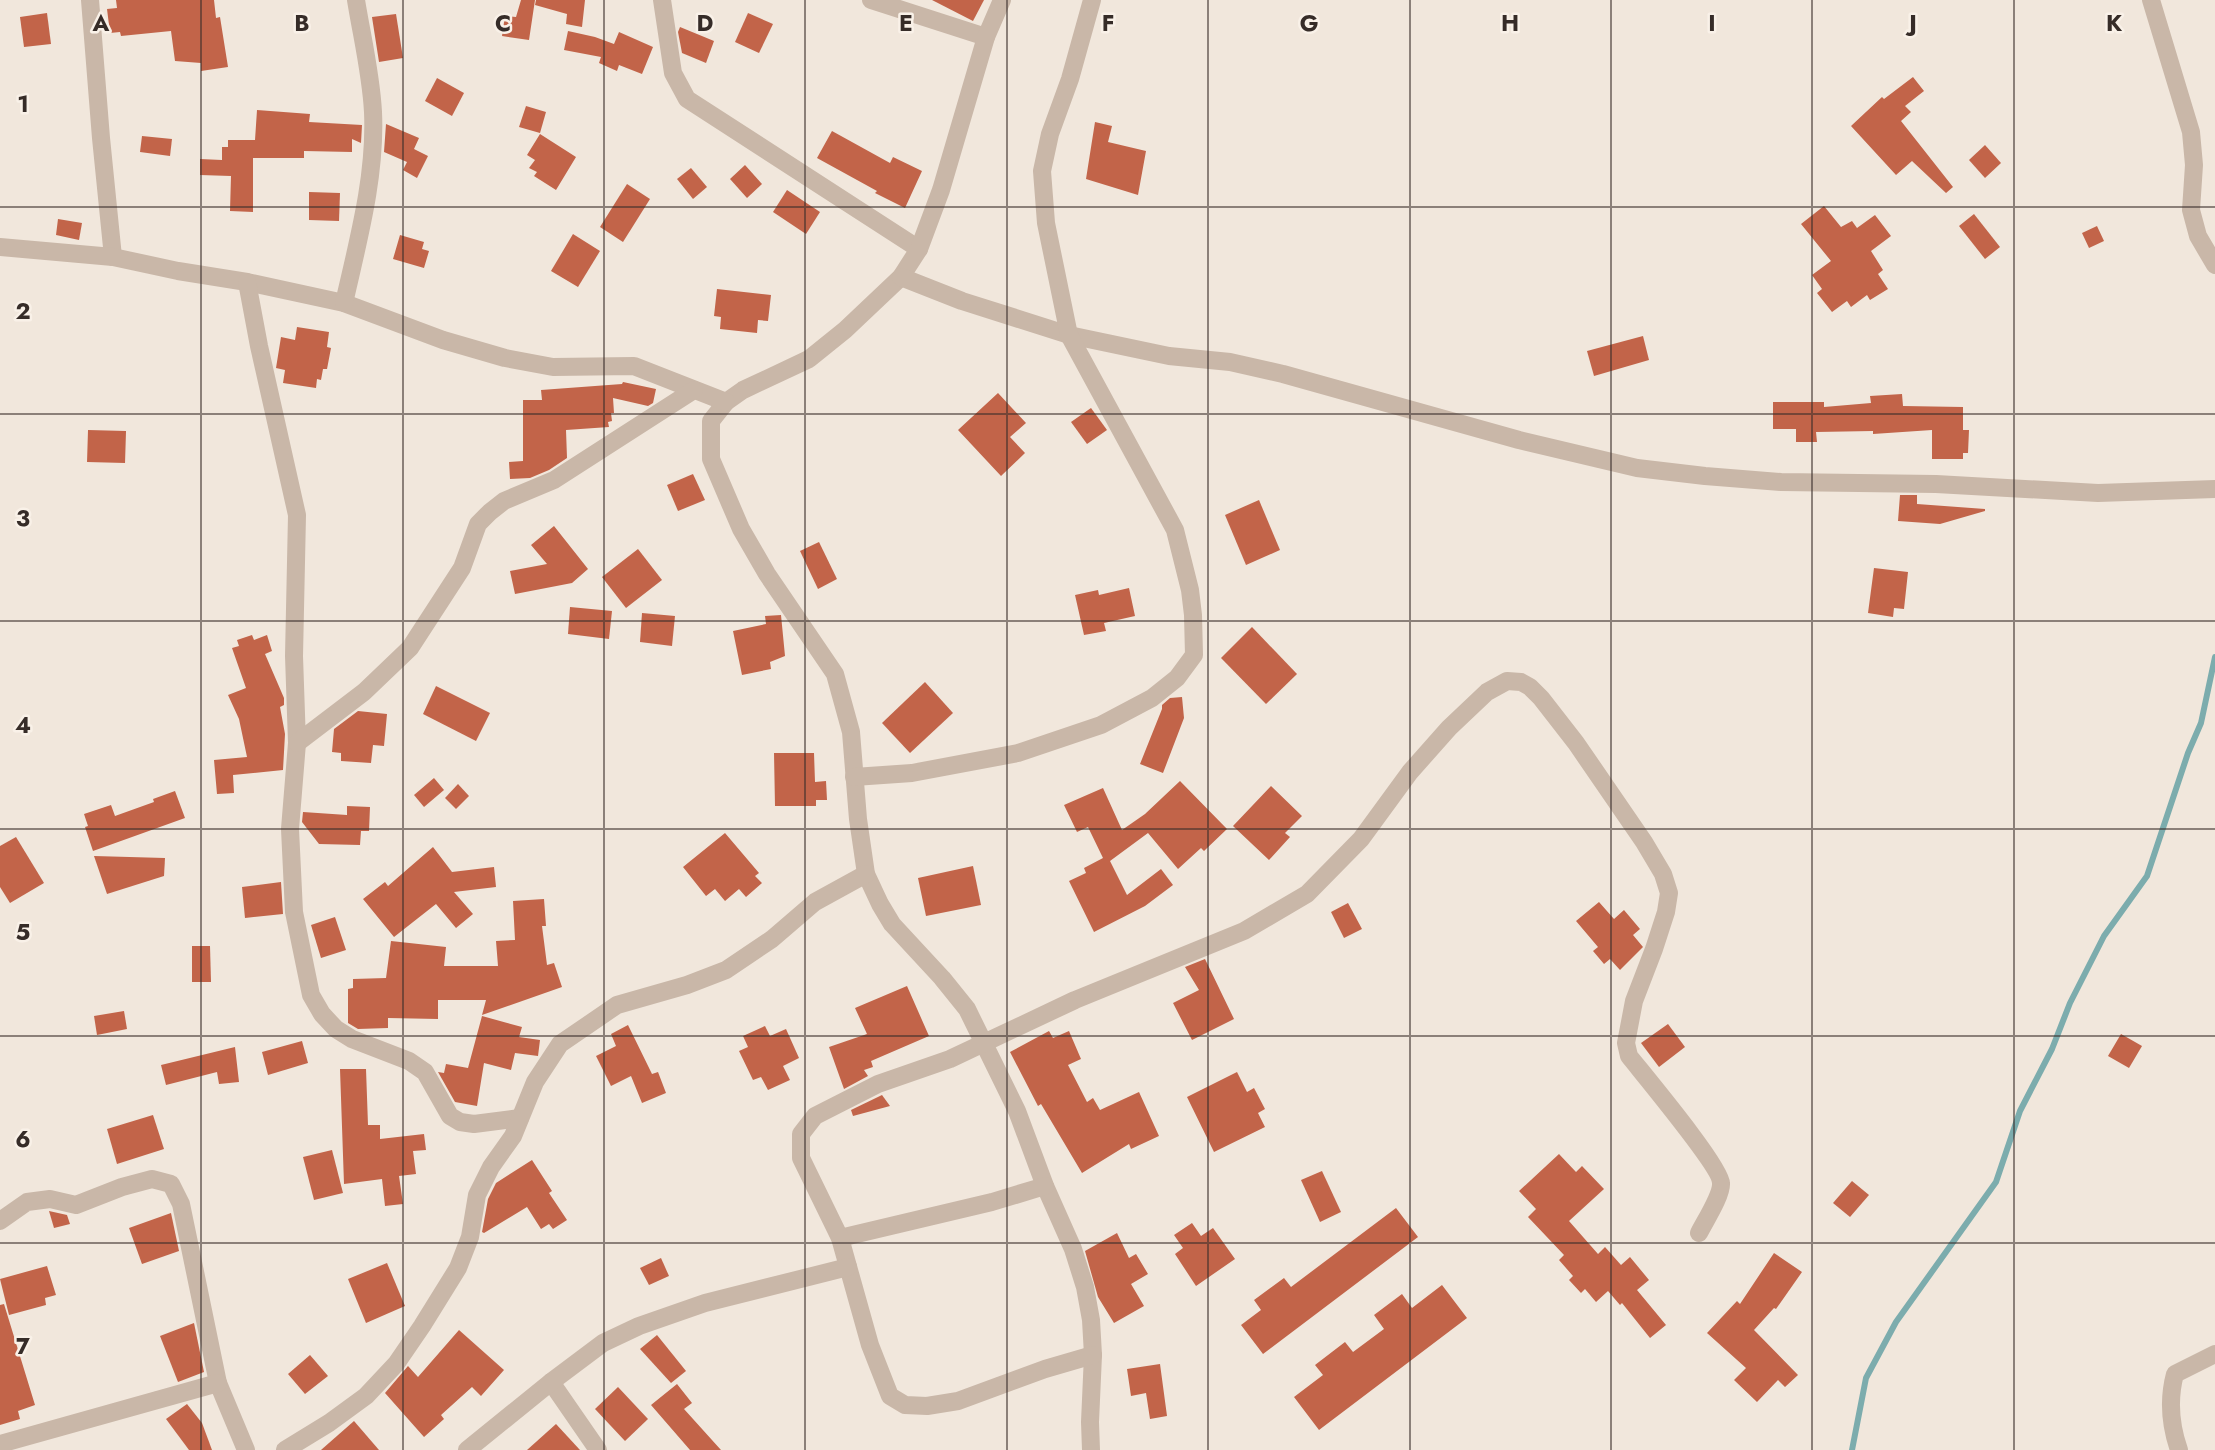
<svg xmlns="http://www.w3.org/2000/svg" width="2215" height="1450" font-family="Jost,sans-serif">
  <rect width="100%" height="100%" fill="#f1e7dc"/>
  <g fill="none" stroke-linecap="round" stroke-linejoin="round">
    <!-- stream -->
    <polyline stroke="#7cacad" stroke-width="6" points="1852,1450 1866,1378 1896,1322 1996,1182 2020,1111 2052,1049 2070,1003 2104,936 2147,876 2188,753 2201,723 2215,657"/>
  </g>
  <!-- building -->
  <g fill="#c26449">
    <polygon points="116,0 214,0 216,18 220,17 228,67 201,71 201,63 175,61 171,31 121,36 120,32 110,33 107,9 117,8"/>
    <polygon points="521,0 535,0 529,40 502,36 505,16 516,17"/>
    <polygon points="536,0 585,0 582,27 566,24 567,14 535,5"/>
    <polygon points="932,0 984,0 973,21"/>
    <polygon points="47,13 51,44 24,47 20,17"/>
    <polygon points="748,13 773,24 759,53 735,42"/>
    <polygon points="396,14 403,58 379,62 372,17"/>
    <polygon points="680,27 714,41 706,63 682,53 678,32"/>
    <polygon points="568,31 595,37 614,44 619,32 653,47 642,74 619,65 617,71 599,63 601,57 564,50"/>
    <polygon points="1913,77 1924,91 1905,106 1911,112 1901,121 1953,187 1946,193 1912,161 1896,175 1851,126 1882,97 1884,99"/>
    <polygon points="437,78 464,93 452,116 425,101"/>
    <polygon points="526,106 546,112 540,133 519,127"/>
    <polygon points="257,110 310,114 309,122 362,125 361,143 352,139 352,152 304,151 304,158 253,158 253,212 230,211 231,176 200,175 200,159 222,160 222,147 228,147 228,140 255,140"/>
    <polygon points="1095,122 1112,126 1108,142 1146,151 1138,195 1086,179"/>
    <polygon points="386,124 419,138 414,149 428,156 417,178 403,170 407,162 384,152"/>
    <polygon points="832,131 890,163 893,157 922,171 905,208 875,193 877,191 817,158"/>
    <polygon points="540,134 576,157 556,190 534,176 537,172 529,168 535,160 527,155"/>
    <polygon points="142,136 172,139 170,156 140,152"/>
    <polygon points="1985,145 2001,163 1985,178 1969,160"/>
    <polygon points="745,165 762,184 747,198 730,179"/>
    <polygon points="691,168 707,187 693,199 677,179"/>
    <polygon points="627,184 650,199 623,242 600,227"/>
    <polygon points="787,190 820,212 806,234 773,212"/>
    <polygon points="309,192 340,193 339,221 309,220"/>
    <polygon points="1824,206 1841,227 1852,221 1857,228 1875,215 1891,236 1871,251 1883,270 1878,274 1888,289 1870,300 1867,295 1851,307 1847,301 1832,312 1817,293 1822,289 1812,275 1831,261 1801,224"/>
    <polygon points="1974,214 2000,247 1985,259 1959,226"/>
    <polygon points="58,219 82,223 79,240 56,235"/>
    <polygon points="2097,226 2104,241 2089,248 2082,233"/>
    <polygon points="573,234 600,251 578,287 551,271"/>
    <polygon points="400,235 424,242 422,249 429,251 424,268 393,259"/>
    <polygon points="717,289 771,295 768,321 758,320 757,333 720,329 721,317 714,316"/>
    <polygon points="297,327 329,332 327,347 331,348 327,369 323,369 321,380 317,379 316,388 283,383 285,370 276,368 281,337 295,340"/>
    <polygon points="1643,336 1649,360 1594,376 1587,351"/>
    <polygon points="623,382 656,389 653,403 648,406 613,398 614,413 611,413 612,421 608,422 609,427 566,430 567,458 549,470 530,478 510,479 509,462 523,461 523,400 542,400 541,390 622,384"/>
    <polygon points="998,393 1026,423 1010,437 1025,453 1001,476 958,430"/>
    <polygon points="1902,394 1903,406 1963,407 1963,430 1969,430 1968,453 1963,453 1963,459 1932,459 1932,430 1873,434 1873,431 1816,432 1817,442 1796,442 1796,429 1773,429 1773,402 1824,402 1824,407 1871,403 1870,396"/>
    <polygon points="1091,408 1107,430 1087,444 1071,422"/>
    <polygon points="88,430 126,431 125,463 87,462"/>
    <polygon points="693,474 705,500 678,511 667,485"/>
    <polygon points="1900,495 1917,495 1917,504 1985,509 1985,511 1940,524 1898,521"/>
    <polygon points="1259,500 1280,550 1246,565 1225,515"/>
    <polygon points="554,526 588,569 572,583 515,594 510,571 547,564 531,545"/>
    <polygon points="819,542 837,579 818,589 800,551"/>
    <polygon points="638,549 662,580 626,608 602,577"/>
    <polygon points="1874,568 1908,572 1904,609 1894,608 1893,617 1868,613"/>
    <polygon points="1129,588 1135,616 1104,623 1106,631 1084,635 1075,595 1098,590 1099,595"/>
    <polygon points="570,607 612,611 609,639 568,634"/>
    <polygon points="642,613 675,616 672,646 640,642"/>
    <polygon points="781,615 785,656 770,662 771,669 742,675 733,631 766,624 765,616"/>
    <polygon points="1252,627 1297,674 1266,704 1221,658"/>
    <polygon points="252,635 254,640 267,635 272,651 265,654 284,698 284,705 280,707 285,734 283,770 233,775 234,793 217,794 214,760 247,757 239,719 228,695 246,688 232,648 239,646 237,640"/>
    <polygon points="925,682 953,713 910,753 882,723"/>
    <polygon points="436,686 490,713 476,741 423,714"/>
    <polygon points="1182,697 1184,718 1163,773 1140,764 1162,709 1162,705 1170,698"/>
    <polygon points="358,711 387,714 384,746 373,745 371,763 341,761 341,753 332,752 334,729"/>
    <polygon points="774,753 814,753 815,782 826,781 827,800 816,800 816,806 775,806"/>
    <polygon points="434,778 444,790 424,807 414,795"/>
    <polygon points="1180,781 1227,829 1204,851 1201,848 1178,869 1148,833 1110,861 1127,895 1161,869 1173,885 1145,906 1094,932 1069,881 1086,873 1084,868 1103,858 1088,827 1077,832 1064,805 1103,788 1122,830 1145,814"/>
    <polygon points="458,784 469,796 456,809 445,798"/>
    <polygon points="1271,786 1302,816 1285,833 1290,837 1269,860 1233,826"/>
    <polygon points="175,791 185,818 93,851 85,827 88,826 84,814 111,805 115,816 154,802 153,799"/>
    <polygon points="347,806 370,807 369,831 361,831 360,845 319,844 302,822 303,812 347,815"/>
    <polygon points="725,833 759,873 755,876 762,883 746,897 739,889 725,901 715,889 706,896 683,867"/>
    <polygon points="16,837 44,883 10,903 0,887 0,846"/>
    <polygon points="433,847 452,872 494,867 496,887 454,892 473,914 456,928 436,904 394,937 363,899 385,882 388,886"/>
    <polygon points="94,856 165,858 164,876 107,894"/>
    <polygon points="973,866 981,905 926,916 918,878"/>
    <polygon points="281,882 283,914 245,918 242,887"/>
    <polygon points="544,899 546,926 542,926 547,965 554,963 562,987 482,1015 486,1000 438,1000 438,1019 388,1018 388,1028 358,1029 348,1023 348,989 353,988 353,979 386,978 391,941 446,947 444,966 498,966 496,941 515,940 513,901"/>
    <polygon points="1599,902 1614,919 1624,910 1640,929 1633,935 1643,947 1620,970 1610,959 1604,964 1593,951 1598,947 1576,921"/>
    <polygon points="1348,903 1362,929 1344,938 1331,912"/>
    <polygon points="335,917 346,950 321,958 311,925"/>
    <polygon points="192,946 210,946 211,982 192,982"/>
    <polygon points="1205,959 1234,1019 1192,1040 1173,1003 1199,990 1185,967"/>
    <polygon points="907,986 929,1036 871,1061 873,1067 864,1070 868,1076 844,1089 829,1047 867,1034 855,1008"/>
    <polygon points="124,1011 127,1029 97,1035 94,1016"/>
    <polygon points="482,1016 522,1027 519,1037 540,1040 538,1056 515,1053 511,1070 484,1063 477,1106 455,1102 438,1072 444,1073 446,1064 468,1068"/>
    <polygon points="1668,1024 1685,1047 1659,1067 1641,1043"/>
    <polygon points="628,1025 652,1074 658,1072 666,1093 642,1103 631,1076 611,1086 596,1056 616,1046 611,1034"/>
    <polygon points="765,1026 770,1036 786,1029 799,1058 783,1066 790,1080 768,1090 761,1077 753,1080 739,1051 748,1047 743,1036"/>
    <polygon points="1049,1031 1053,1038 1069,1031 1081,1059 1068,1065 1087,1102 1093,1098 1100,1110 1139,1092 1159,1136 1131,1149 1129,1144 1082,1173 1041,1104 1038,1106 1010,1052"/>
    <polygon points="2121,1034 2142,1046 2129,1068 2108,1056"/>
    <polygon points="302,1041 308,1063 268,1075 262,1052"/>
    <polygon points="235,1047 239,1082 219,1084 217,1072 166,1085 161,1065"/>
    <polygon points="340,1069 366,1069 368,1125 380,1125 380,1139 424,1134 426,1150 413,1151 416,1174 399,1176 403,1204 385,1206 382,1179 344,1184"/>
    <polygon points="1237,1072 1247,1092 1254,1088 1265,1109 1258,1113 1265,1127 1214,1152 1187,1097"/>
    <polygon points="882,1095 890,1106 853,1116 851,1110"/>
    <polygon points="153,1115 164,1149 117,1164 107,1129"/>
    <polygon points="332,1150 343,1193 314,1200 303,1157"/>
    <polygon points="1559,1154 1576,1172 1582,1166 1604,1189 1569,1221 1598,1254 1605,1247 1621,1265 1630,1257 1649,1280 1637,1290 1666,1325 1650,1338 1622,1303 1620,1305 1608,1291 1596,1302 1585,1289 1581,1293 1569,1280 1573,1276 1559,1260 1564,1255 1528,1217 1536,1209 1519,1191"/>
    <polygon points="532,1160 552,1191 549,1193 567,1220 553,1229 549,1224 541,1229 527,1207 484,1233 482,1232 488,1199 496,1183"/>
    <polygon points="1322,1171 1341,1212 1320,1222 1301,1180"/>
    <polygon points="1852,1181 1869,1195 1850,1217 1833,1203"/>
    <polygon points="1396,1208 1418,1237 1263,1354 1241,1325 1261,1310 1254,1300 1284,1278 1291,1287"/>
    <polygon points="49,1211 67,1215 70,1224 54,1228"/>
    <polygon points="171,1213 179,1251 142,1264 129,1228"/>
    <polygon points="1192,1223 1201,1236 1213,1228 1235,1259 1196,1286 1175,1254 1183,1248 1174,1235"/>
    <polygon points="1117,1233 1129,1258 1136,1254 1148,1274 1131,1284 1144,1306 1114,1323 1098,1297 1085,1251"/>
    <polygon points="1774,1253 1802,1272 1776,1309 1774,1308 1754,1330 1798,1375 1785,1387 1778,1380 1757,1402 1734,1380 1746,1368 1707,1333 1737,1301 1740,1304"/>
    <polygon points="661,1258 669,1276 649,1285 640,1268"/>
    <polygon points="387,1263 405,1306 366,1323 348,1279"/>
    <polygon points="47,1266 56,1295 45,1298 46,1305 9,1315 0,1279"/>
    <polygon points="1442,1285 1467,1318 1319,1430 1294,1397 1323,1375 1315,1365 1345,1342 1353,1352 1384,1329 1374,1315 1402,1294 1412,1308"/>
    <polygon points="4,1304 35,1405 18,1411 20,1419 0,1425 0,1305"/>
    <polygon points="194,1323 204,1372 178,1382 160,1336"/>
    <polygon points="459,1330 504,1370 481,1396 472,1387 441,1415 444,1419 424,1437 385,1393 408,1366 418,1377"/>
    <polygon points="657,1335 686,1371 671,1383 640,1349"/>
    <polygon points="310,1355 328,1376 305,1394 288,1374"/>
    <polygon points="1160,1364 1167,1416 1150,1419 1146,1393 1131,1396 1127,1369"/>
    <polygon points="677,1384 692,1403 684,1409 721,1450 690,1450 651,1405"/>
    <polygon points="618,1387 648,1419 625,1441 595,1409"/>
    <polygon points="187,1404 202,1423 212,1450 189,1450 166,1419"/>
    <polygon points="354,1421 379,1450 321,1450"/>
    <polygon points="556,1424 580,1450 527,1450"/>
  </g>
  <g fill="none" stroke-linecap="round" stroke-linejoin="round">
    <!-- minor -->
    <g stroke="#c9b7a8" stroke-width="18">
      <polyline points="90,0 101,138 113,257"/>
      <polyline points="662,0 673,73 687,99 919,249"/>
      <polyline points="871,0 986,37"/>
      <polyline points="1002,0 986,37 941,190 919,249 901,277 845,330 809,359 743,390 726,402 711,421 711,459 741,529 767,574 835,674 851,732 858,819 866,874 880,904 892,924 942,978 967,1009 1017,1111 1045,1186 1073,1249 1085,1287 1091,1320 1093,1355 1090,1422 1091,1450"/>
      <polyline points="2151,0 2191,132 2194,165 2191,210 2198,236 2215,265"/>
      <polyline points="0,247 113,257 178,271 247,282 344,303 443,340 505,358 553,367 634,366 726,402"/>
      <polyline points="901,277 962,301 1069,335 1169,356 1230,362 1283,374 1519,440 1637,468 1705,476 1781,482 1936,484 2098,493 2215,489"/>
      <polyline points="247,282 259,346 297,515 294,656 297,743 290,829 294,912 311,995 322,1014 336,1029 352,1039 409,1061 425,1072 450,1116 460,1122 474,1124 520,1118"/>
      <path d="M 344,303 C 358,241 376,176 373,112 C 371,74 362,37 356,0"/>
      <polyline points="297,743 364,692 410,648 462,568 478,524 490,512 504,501 554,480 694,390"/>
      <polyline points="854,777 912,773 1018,753 1101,725 1152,698 1177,678 1194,655 1193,615 1190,590 1175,530 1069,335 1046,223 1042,171 1050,134 1070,79 1092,0"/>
      <polyline points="0,1221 27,1202 50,1199 76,1205 122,1187 152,1179 171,1184 181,1204 218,1383 246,1450"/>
      <polyline points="840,1238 992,1202 1045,1186"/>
      <path d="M 1093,1355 L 1045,1369 L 958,1401 L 927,1406 L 905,1405 L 890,1396 L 870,1345 L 840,1238 L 801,1158 L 801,1134 L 815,1116 L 878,1084 L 950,1059 L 1075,1000 L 1244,931 L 1307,894 L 1361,839 L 1410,772 L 1449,728 L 1487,692 L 1507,681 L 1521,682 L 1530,687 L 1541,698 L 1576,743 L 1644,842 L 1663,874 L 1669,893 L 1666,912 L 1654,949 L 1634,1001 L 1626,1043 L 1629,1056 C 1644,1075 1721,1167 1721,1183 C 1722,1195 1705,1221 1699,1233"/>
      <polyline points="551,1382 598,1450"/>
      <polyline points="0,1444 218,1383"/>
      <polyline points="285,1450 329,1423 366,1396 396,1364 422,1326 458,1268 470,1237 477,1195 491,1167 513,1136 535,1082 560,1044 617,1005 687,985 726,970 772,939 815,902 866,874"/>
      <polyline points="467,1450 551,1382 603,1343 639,1326 705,1303 848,1267"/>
      <path d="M 2179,1450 C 2170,1424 2168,1400 2175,1374 L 2215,1354"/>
    </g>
  </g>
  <!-- grid -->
  <path fill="none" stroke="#362c28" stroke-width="2" stroke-opacity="0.55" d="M 201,0 L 201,1450M 403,0 L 403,1450M 604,0 L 604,1450M 805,0 L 805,1450M 1007,0 L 1007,1450M 1208,0 L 1208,1450M 1410,0 L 1410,1450M 1611,0 L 1611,1450M 1812,0 L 1812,1450M 2014,0 L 2014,1450M 0,207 L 2215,207M 0,414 L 2215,414M 0,621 L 2215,621M 0,829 L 2215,829M 0,1036 L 2215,1036M 0,1243 L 2215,1243"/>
  <g font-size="23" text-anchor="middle" font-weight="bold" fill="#362c28" stroke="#f9f1e8" stroke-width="5" stroke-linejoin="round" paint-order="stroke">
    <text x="101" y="31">A</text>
    <text x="302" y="31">B</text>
    <text x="503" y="31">C</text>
    <text x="705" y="31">D</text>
    <text x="906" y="31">E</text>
    <text x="1108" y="31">F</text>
    <text x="1309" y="31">G</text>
    <text x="1510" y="31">H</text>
    <text x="1712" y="31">I</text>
    <text x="1913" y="31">J</text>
    <text x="2114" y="31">K</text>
    <text x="23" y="112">1</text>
    <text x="23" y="319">2</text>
    <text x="23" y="526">3</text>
    <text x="23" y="733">4</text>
    <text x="23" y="940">5</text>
    <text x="23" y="1147">6</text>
    <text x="23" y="1354">7</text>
  </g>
</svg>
